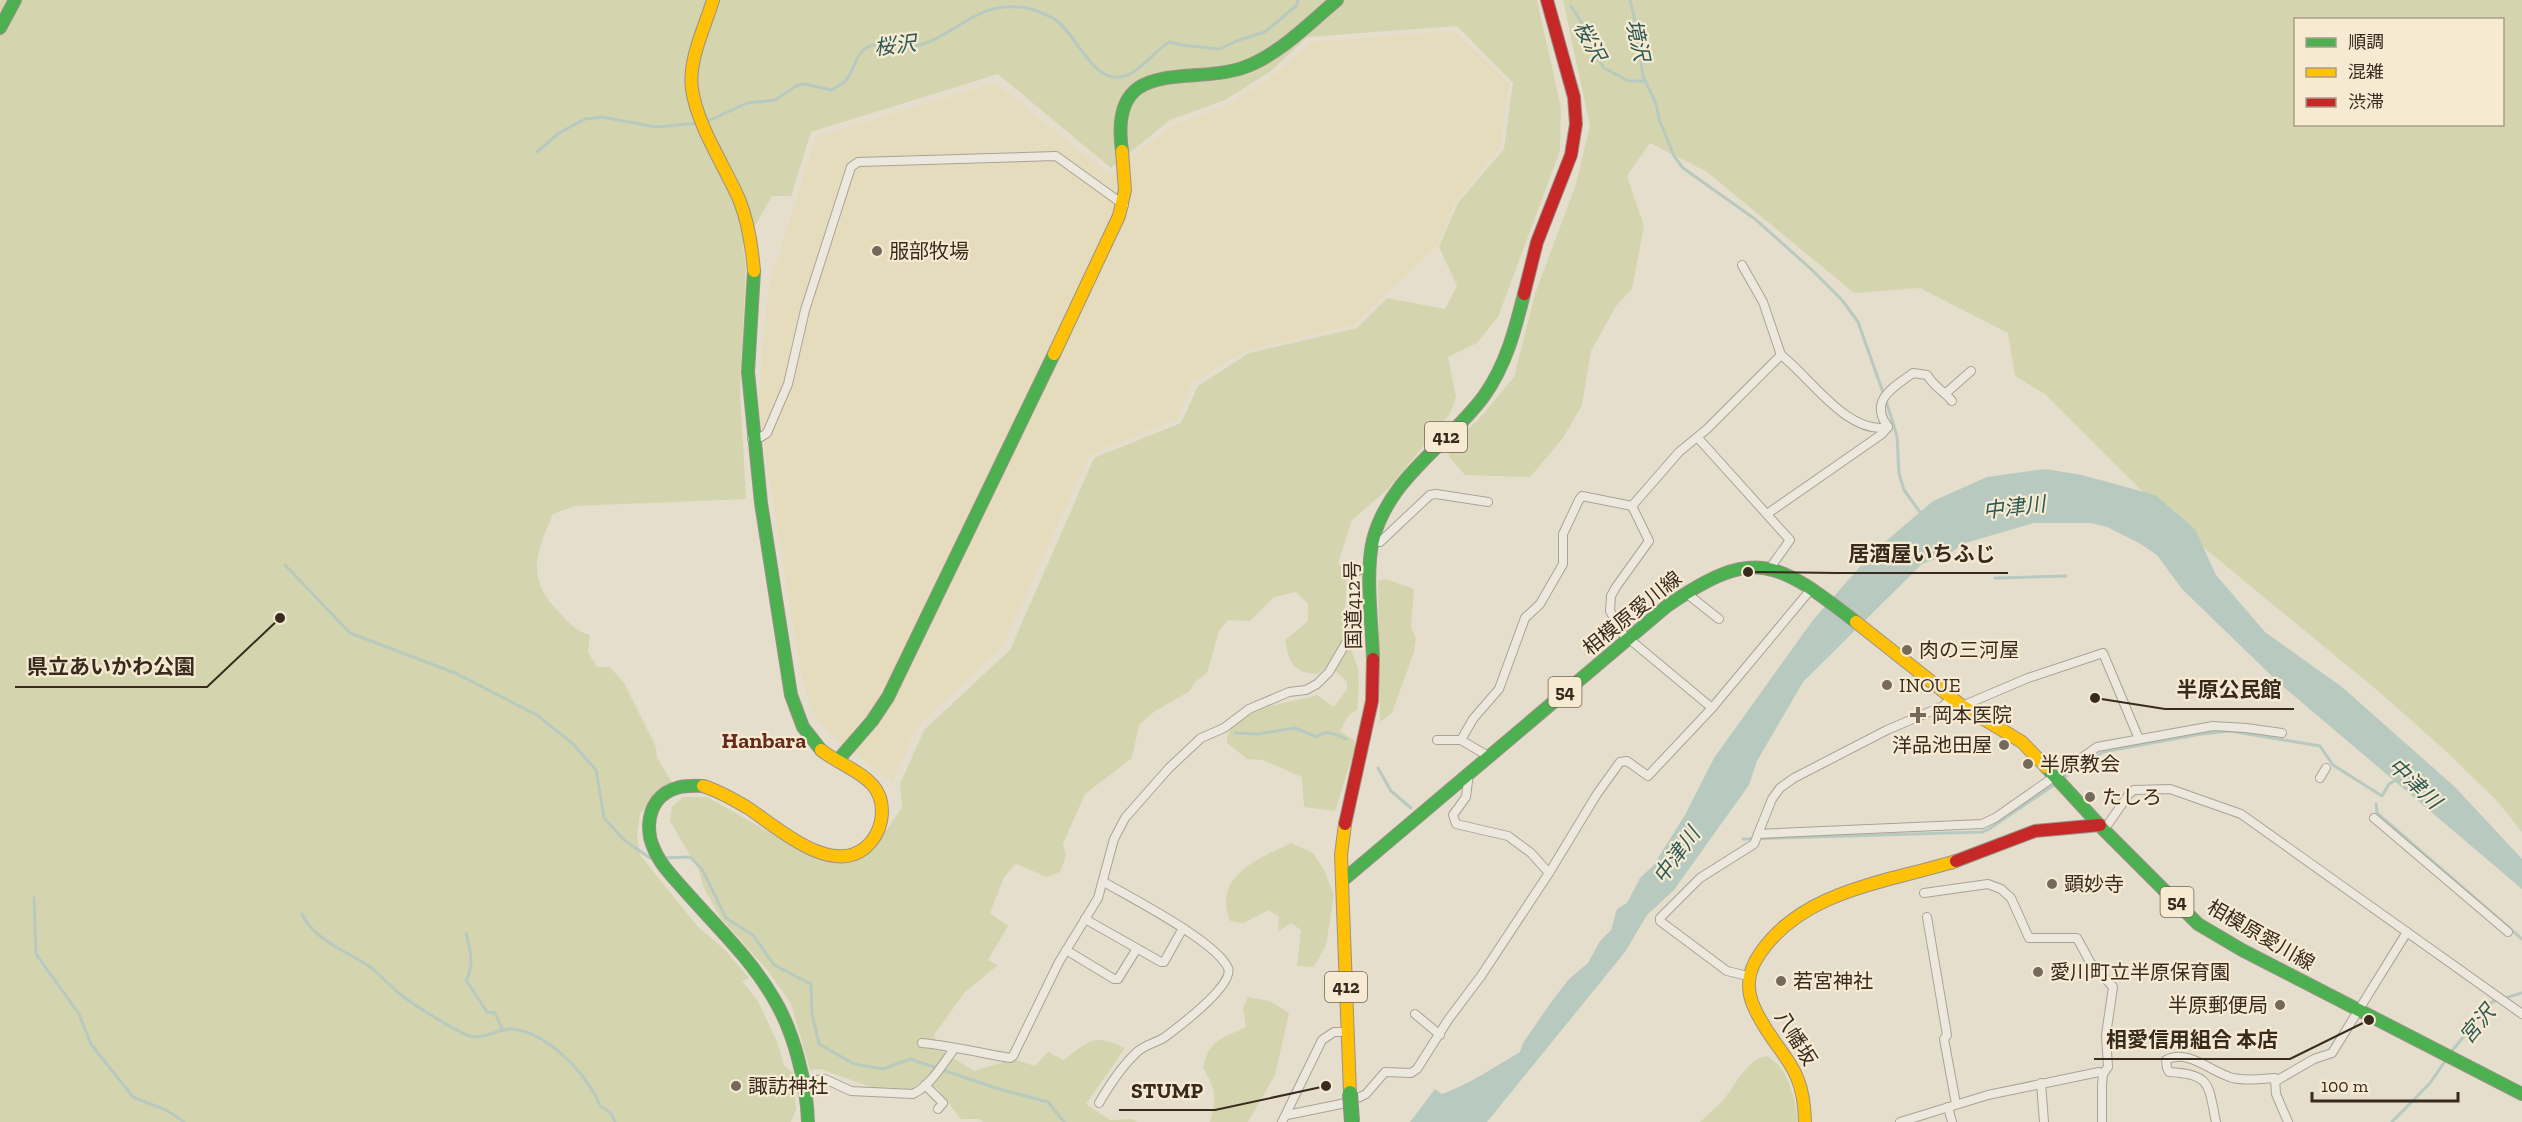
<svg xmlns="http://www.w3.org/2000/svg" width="2522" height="1122" font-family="'Zilla Slab','Noto Sans JP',serif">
  <rect width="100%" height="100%" fill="#e5decd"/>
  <!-- farmland -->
  <polygon fill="#e4dcbd" points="1454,31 1509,83 1500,148 1455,203 1437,245 1354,325 1246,350 1193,382 1177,419 1090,454 1002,647 917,726 892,782 836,739 820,722 812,710 802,678 760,421 759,390 768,290 816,137 995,83 1110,175 1173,125 1228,105 1274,75 1311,42"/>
  <!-- green -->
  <g fill="#d4d5af" fill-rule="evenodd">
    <path d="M 0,0 L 1537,0 L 1561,108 L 1560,151 L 1498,317 L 1477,343 L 1448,357 L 1456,397 L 1450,414 L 1387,490 L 1352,520 L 1338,563 L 1347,573 L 1344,631 L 1358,668 L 1359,688 L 1357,710 L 1348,716 L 1340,731 L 1354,740 L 1355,748 L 1335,811 L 1304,807 L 1302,777 L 1263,760 L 1247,759 L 1227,743 C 1227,708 1292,703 1317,695 L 1334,707 L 1347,689 L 1347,682 L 1329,665 L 1318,674 C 1293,673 1289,663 1285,640 L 1308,621 L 1308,604 L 1296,592 L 1274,597 L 1250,621 L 1228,620 L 1219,631 L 1207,673 L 1195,682 L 1190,691 L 1155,711 L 1139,725 L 1132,758 L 1085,794 L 1063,844 L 1066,856 L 1060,872 L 1047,877 L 1016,864 L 1004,877 L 990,913 L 1008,926 L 988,960 L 998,965 L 965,992 L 934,1035 L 942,1051 L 974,1071 L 1013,1059 L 1035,1066 L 1048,1052 L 1064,1060 C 1090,1040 1093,1033 1125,1048 L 1086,1104 L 1110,1120 L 1132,1119 L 1137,1122 L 984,1122 L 978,1119 L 961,1119 L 936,1087 L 920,1082 L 912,1090 L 877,1089 L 820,1069 L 810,1070 L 791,1004 L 769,972 L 720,917 L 704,888 L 698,869 L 670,821 L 672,807 L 683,797 L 707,797 L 804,852 L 827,861 L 854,862 L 871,852 L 902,808 L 900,784 L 924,730 L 1010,650 L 1094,458 L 1181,423 L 1198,386 L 1249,353 L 1357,328 L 1387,298 L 1445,309 L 1457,286 L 1439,247 L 1458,203 L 1504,149 L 1513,83 L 1457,26 L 1307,37 L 1271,71 L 1225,100 L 1170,120 L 1111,168 L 998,74 L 811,132 L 791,196 L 772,196 L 743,247 L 746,267 L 740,391 L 746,499 L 575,506 L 553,514 C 536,553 525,579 560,613 C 569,623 576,631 590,635 L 588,652 L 597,667 L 610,667 L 624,683 L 656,747 L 657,758 L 672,782 L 657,794 L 640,814 L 637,836 L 640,855 L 698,927 L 724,949 L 749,978 L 742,981 L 758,1001 L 778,1044 L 784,1065 L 793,1073 L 796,1110 L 791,1122 L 0,1122 Z"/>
    <path d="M 1563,0 L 2522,0 L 2522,832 L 2498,802 L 2449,754 L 2384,696 L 2175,524 L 2045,394 L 2015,376 L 2008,333 L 1920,288 L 1854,293 L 1707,172 L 1650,143 L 1627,176 L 1644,226 L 1632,289 L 1616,306 L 1591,351 L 1582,405 L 1563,438 L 1530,477 L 1465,475 L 1449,457 L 1448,445 L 1479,419 L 1514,377 L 1535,294 L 1576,184 L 1590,126 ZM 2296,20 L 2502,20 L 2502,124 L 2296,124 Z"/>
    <polygon points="1386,579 1414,589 1411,627 1416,638 1414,652 1392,713 1380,722 1378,581"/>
    <path d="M 1291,843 L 1313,853 L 1324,870 L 1334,895 L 1326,945 L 1314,967 L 1297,966 L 1301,930 L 1291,923 L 1278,932 L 1279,917 L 1269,910 L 1243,923 L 1230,921 C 1212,876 1258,859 1291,843 Z"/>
    <path d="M 1248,997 L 1270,1001 L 1289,1013 L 1275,1075 L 1248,1122 L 1210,1122 C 1217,1098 1216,1089 1203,1068 C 1209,1039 1222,1039 1246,1027 L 1243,1007 Z"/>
    <path d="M 1766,1056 C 1787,1064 1797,1101 1797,1122 L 1700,1122 C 1708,1114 1717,1107 1724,1099 C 1736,1085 1746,1060 1766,1056 Z"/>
  </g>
  <!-- water -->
  <path fill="#b8cabf" d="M 2045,469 L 2082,475 L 2155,495 L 2195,529 L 2216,575 L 2265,632 L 2342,687 L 2455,787 L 2522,859 L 2522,889 L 2279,683 L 2182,589 L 2157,555 L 2139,543 L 2107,527 L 2091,523 L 2034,523 L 1962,544 L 1950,554 L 1922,564 L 1803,682 L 1757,761 L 1749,785 L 1674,890 L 1647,915 L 1625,952 L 1487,1122 L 1410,1122 L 1435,1089 L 1442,1094 C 1470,1084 1494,1067 1520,1052 L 1523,1043 L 1552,1001 L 1569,979 L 1588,963 L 1600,941 L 1611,930 L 1617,909 L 1627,903 L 1640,878 L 1653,866 L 1685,815 L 1714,758 L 1813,620 L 1872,553 L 1933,501 L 1987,477 Z"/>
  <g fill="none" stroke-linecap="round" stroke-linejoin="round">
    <!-- stream -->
    <g stroke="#b8cabf" stroke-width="3">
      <polyline points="1630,0 1635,21 1643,76 1656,104 1659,119 1674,156 1683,168 1755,219 1811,269 1842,300 1858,322 1884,395"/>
      <polyline points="1571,6 1587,31 1591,47 1604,68 1629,81 1646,81"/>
      <path d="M 706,122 L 747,103 L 775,100 L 796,86 L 804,84 L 832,90 C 837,87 844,83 847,79 C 855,69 855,55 866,48 C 882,38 903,50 920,45 C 963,31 977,0 1027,8 C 1037,11 1048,14 1057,21 C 1075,35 1091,75 1114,77 C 1136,80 1153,50 1170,42 L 1181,45 L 1219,49 L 1239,40 L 1265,32 L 1296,6 L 1298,0"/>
      <polyline points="537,152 559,133 585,119 602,117 656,127 699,123"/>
      <polyline points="1886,401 1897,436 1899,474 1904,490 1922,515"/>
      <polyline points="285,565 350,633 455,673 537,715 572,743 596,770 604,818 624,840 650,858 653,858"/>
      <polyline points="1995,578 2066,576"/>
      <path d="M 1235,733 L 1257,734 L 1295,728 L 1317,737 C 1326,729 1336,734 1346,739"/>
      <polyline points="1378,768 1391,791 1411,808"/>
      <polyline points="2062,779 2103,752 2201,734 2230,731 2320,746 2333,765 2382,796 2389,784 2396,780"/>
      <polyline points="2376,804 2377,813 2522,939"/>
      <polyline points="1743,839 1982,832 1989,829 2057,783"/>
      <polyline points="663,858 690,857 702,869 726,918 753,935 774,965 811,984 812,1014 819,1044 854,1064 883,1069 910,1059 1002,1090 1048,1102 1064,1122"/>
      <polyline points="34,898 36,954 79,1014 91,1044 133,1097 168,1111 184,1122"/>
      <path d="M 302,914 C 315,942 350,952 373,969 C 382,977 390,986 400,994 C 412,1004 455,1031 470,1036 C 482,1040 498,1029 510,1029 C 545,1030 589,1075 600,1106 L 611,1113 L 615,1122"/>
      <path d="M 466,933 C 470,950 475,964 466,980 L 487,1012 L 495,1013 L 503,1031"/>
      <polyline points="2505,998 2522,993"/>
      <polyline points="2451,1052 2492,1002 2499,1000"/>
      <polyline points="2392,1122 2430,1083 2446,1060"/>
    </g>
    <!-- street casing -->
    <g stroke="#aaa296" stroke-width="10">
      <g id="street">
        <polyline points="1742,265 1763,302 1781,355"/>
        <polyline points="1946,393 1971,371"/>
        <path d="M 1888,427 C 1868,400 1894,387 1913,373 L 1927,375 C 1936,389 1943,390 1952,401"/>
        <polyline points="1698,438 1790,540 1770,568"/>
        <polyline points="752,439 761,437 767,433 788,384 805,310 851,167 858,162 1056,156 1124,205"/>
        <polyline points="1632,506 1649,541 1616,587 1611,596 1610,611 1622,633 1712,708 1812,588"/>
        <polyline points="1373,540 1380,542 1430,495 1436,494 1488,502"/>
        <polyline points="1686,593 1719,619"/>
        <polyline points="1962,706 2028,678 2103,653 2139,739"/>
        <polyline points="1437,740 1461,740 1488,756"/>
        <path d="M 1461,740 L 1473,719 L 1499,689 L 1525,618 L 1540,604 L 1563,564 L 1563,534 L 1579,500 L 1582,496 L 1632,506 L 1679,452 L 1707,429 L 1781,355 C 1809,376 1848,436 1888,427 L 1882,434 L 1767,514"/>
        <polyline points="1469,773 1466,797 1453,815 1456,824 1508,836 1531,853 1549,873 1597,794 1620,762 1627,761 1648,776 1712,708"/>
        <polyline points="2320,778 2326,768"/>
        <polyline points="2374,818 2508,932"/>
        <polyline points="2104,830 2129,794 2134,790 2170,789 2241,814 2522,1014"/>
        <polyline points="1758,834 1982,824 1995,818 2097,747 2213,726 2246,728 2282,733"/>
        <polyline points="1924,893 1988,884 2001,889 2011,898 2029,938 2077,938 2090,962 2113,987 2106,1035 2108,1067 2103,1074 2102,1085 2102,1122"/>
        <polyline points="1927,917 1947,1035 1944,1039 1956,1104"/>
        <polyline points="1085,919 1161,962 1164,962 1183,928"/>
        <polyline points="1066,950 1114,979 1118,979 1136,950"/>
        <polyline points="1748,976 1727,971 1660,921 1660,918 1700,878 1754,844 1772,799 1780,788 1794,778 1887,730 1943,706 1951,698"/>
        <polyline points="1415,1014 1440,1035"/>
        <path d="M 922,1043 C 952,1046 981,1053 1010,1058 L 1013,1056 L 1059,962 L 1098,898 L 1114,839 L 1125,818 L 1169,768 L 1201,738 L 1224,728 L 1249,709 L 1289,692 L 1306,690 L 1317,684 L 1329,672 L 1354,629 L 1356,594 L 1353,576 L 1358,570 L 1370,569"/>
        <polyline points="2276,1081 2314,1059 2332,1053 2407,932"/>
        <path d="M 803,1082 L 825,1079 L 851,1091 L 913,1094 C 931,1085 942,1065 954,1049"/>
        <polyline points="2041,1083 2044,1122"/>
        <polyline points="925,1085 943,1103 938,1109"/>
        <path d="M 1099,1103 C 1110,1084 1121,1067 1137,1052 C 1146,1044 1156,1043 1165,1037 C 1177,1028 1235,985 1228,968 C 1216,941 1131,898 1104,882"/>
        <polyline points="1948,1107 1952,1122"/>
        <polyline points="1287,1115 1341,1104 1360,1097 1366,1094 1385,1072 1411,1073 1417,1069 1448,1020 1481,976 1549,873"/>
        <polyline points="1282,1122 1322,1040 1334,1032 1348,1032"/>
        <polyline points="1900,1122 1988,1095 2099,1072 2103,1074"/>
        <path d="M 2216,1122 C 2208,1085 2212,1074 2169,1072 L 2167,1068 L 2166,1060 C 2188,1048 2212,1073 2233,1078 C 2247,1081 2261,1079 2275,1078 L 2276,1094 L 2288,1122"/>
      </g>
    </g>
    <!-- fast casing -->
    <g stroke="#9a9286" stroke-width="14">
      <g id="fast">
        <polyline points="0,28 15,0"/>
        <path d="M 1122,151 C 1108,53 1190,87 1245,67 C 1280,54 1309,23 1337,0"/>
        <polyline points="754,271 748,372 761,503 791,695 803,727 821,750"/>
        <path d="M 1373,659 C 1372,624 1365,572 1373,540 C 1389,477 1448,445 1484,396 C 1506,365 1515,330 1524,294"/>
        <polyline points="838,760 872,721 888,697 1054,354"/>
        <polyline points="2046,767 2104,830 2198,924 2242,950 2522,1094"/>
        <path d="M 703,786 C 686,785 669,786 657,801 C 647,815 647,834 654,849 C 661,866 675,879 687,893 C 717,927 751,959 774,999 C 794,1032 807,1084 808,1122"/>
        <path d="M 1342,881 L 1667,606 C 1755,545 1777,561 1856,622"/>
      </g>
    </g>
    <!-- slow casing -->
    <g stroke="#9a9286" stroke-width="14">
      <g id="slow">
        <path d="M 713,0 C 705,27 688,60 692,89 C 697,125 724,165 739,199 C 748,221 752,247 754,271"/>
        <polyline points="1054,354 1119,216 1125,190 1122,151"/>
        <polyline points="1856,622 1962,706 2022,742 2046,767"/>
        <path d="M 703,786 C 719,791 733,799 748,808 C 777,827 830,876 865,848 C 873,841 879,832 881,821 C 889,777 847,771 821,750"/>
        <polyline points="1345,824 1341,855 1350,1093"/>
        <path d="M 1805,1122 C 1804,1060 1776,1056 1754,1007 C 1745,987 1748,970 1761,952 C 1804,890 1888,882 1956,861"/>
      </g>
    </g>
    <!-- jam casing -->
    <g stroke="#9a9286" stroke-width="14">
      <g id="jam">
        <polyline points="1524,294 1537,242 1571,155 1576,124 1574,97 1547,0"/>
        <polyline points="1345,824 1372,701 1373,659"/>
        <polyline points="1956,861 2035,831 2100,825"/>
      </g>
    </g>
    <!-- street -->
    <use href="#street" stroke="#ede8de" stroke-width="8"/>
    <!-- fast -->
    <use href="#fast" stroke="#4caf50" stroke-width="12"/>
    <!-- slow -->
    <use href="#slow" stroke="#ffc107" stroke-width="12"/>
    <!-- jam -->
    <use href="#jam" stroke="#c62828" stroke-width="12"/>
    <!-- fast-bridge casing -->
    <g stroke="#90887d" stroke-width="16" stroke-linecap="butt">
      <polyline id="fast-bridge" points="1350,1093 1352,1122"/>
    </g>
    <!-- fast-bridge -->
    <use href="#fast-bridge" stroke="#4caf50" stroke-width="14"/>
  </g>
  <!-- markers -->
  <g fill="#75695b" stroke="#f6ebd2" stroke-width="2">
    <circle cx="877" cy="251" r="6"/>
    <circle cx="1907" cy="650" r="6"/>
    <circle cx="1887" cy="685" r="6"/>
    <path d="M1915 706h6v6h6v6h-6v6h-6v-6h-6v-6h6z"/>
    <circle cx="2004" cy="745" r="6"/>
    <circle cx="2028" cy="764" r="6"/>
    <circle cx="2090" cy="797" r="6"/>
    <circle cx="2052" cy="884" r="6"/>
    <circle cx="2038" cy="972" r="6"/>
    <circle cx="1781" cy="981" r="6"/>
    <circle cx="2280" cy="1005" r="6"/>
    <circle cx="736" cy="1086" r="6"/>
  </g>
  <g text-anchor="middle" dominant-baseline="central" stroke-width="4.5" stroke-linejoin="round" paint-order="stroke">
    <!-- shield labels -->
    <g fill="#f6ebd2" stroke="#726454" stroke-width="1.5">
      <rect x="1425" y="422" width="42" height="30" rx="4.5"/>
      <rect x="1548.5" y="677" width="33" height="30" rx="4.5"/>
      <rect x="2160.5" y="887" width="33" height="30" rx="4.5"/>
      <rect x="1325" y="972" width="42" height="30" rx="4.5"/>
    </g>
    <g font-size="18" font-weight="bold" fill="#392a1e">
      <text x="1446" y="437">412</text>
      <text x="1565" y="692">54</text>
      <text x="2177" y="902">54</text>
      <text x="1346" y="987">412</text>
    </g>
    <!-- poi labels -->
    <g font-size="20" fill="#392a1e" stroke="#f6ebd2" text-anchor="start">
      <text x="889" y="251">服部牧場</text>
      <text x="1919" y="650">肉の三河屋</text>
      <text x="1899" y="685">INOUE</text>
      <text x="1932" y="715">岡本医院</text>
      <text x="1992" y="745" text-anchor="end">洋品池田屋</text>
      <text x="2040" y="764">半原教会</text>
      <text x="2102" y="797">たしろ</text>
      <text x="2064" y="884">顕妙寺</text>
      <text x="2050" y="972">愛川町立半原保育園</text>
      <text x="1793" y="981">若宮神社</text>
      <text x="2268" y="1005" text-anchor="end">半原郵便局</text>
      <text x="748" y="1086">諏訪神社</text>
    </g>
    <!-- street labels -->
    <g font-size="20" fill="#392a1e" stroke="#f6ebd2">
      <text transform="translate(1353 605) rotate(-91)">国道412号</text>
      <text transform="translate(1632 613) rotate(-39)">相模原愛川線</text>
      <text transform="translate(2261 935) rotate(30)">相模原愛川線</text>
      <text transform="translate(1796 1038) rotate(58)">八幡坂</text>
    </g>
    <!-- water labels -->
    <g font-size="21" font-style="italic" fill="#2d5955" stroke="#f6ebd2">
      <text transform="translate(1638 40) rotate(78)">境沢</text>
      <text transform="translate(1590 41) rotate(62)">桜沢</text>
      <text transform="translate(895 45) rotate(-7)">桜沢</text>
      <text transform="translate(2014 507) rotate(-7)">中津川</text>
      <text transform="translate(2415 783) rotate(43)">中津川</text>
      <text transform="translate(1676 855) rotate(-54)">中津川</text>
      <text transform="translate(2477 1024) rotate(-50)">宮沢</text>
    </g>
    <!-- quarter labels -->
    <g font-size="22" font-weight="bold" fill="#662b1c" stroke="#f6ebd2">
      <text x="764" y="740">Hanbara</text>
    </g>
  </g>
  <!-- callouts -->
  <path fill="none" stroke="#392a1e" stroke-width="2" d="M1748 572L1837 573H2008M280 618L207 687H15M2095 698L2165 709H2294M2369 1020L2290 1059H2094M1326 1086L1215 1110H1119"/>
  <g fill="#392a1e" stroke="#f6ebd2" stroke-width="2">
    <circle cx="1748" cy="572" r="6"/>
    <circle cx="280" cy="618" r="6"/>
    <circle cx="2095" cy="698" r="6"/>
    <circle cx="2369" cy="1020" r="6"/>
    <circle cx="1326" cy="1086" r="6"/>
  </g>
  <g font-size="21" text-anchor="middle" font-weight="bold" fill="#392a1e" stroke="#f6ebd2" stroke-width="4.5" stroke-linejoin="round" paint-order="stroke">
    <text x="1922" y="561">居酒屋いちふじ</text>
    <text x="111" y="674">県立あいかわ公園</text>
    <text x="2229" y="697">半原公民館</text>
    <text x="2192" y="1047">相愛信用組合 本店</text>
    <text x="1167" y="1098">STUMP</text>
  </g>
  <!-- legend -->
  <rect x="2294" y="18" width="210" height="108" fill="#f6ebd2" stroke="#aa9e8a" stroke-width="1.5"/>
  <rect x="2306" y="38" width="30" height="9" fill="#4caf50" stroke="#aa9e8a" stroke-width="1.5"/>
  <text x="2348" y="48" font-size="18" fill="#392a1e">順調</text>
  <rect x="2306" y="68" width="30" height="9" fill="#ffc107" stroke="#aa9e8a" stroke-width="1.5"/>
  <text x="2348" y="78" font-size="18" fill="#392a1e">混雑</text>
  <rect x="2306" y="98" width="30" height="9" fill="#c62828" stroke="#aa9e8a" stroke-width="1.5"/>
  <text x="2348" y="108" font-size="18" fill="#392a1e">渋滞</text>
  <!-- scale -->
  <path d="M2312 1092v9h146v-9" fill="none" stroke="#392a1e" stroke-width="3"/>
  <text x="2321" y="1092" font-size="18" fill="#392a1e" stroke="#f6ebd2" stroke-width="4.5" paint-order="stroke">100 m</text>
</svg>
